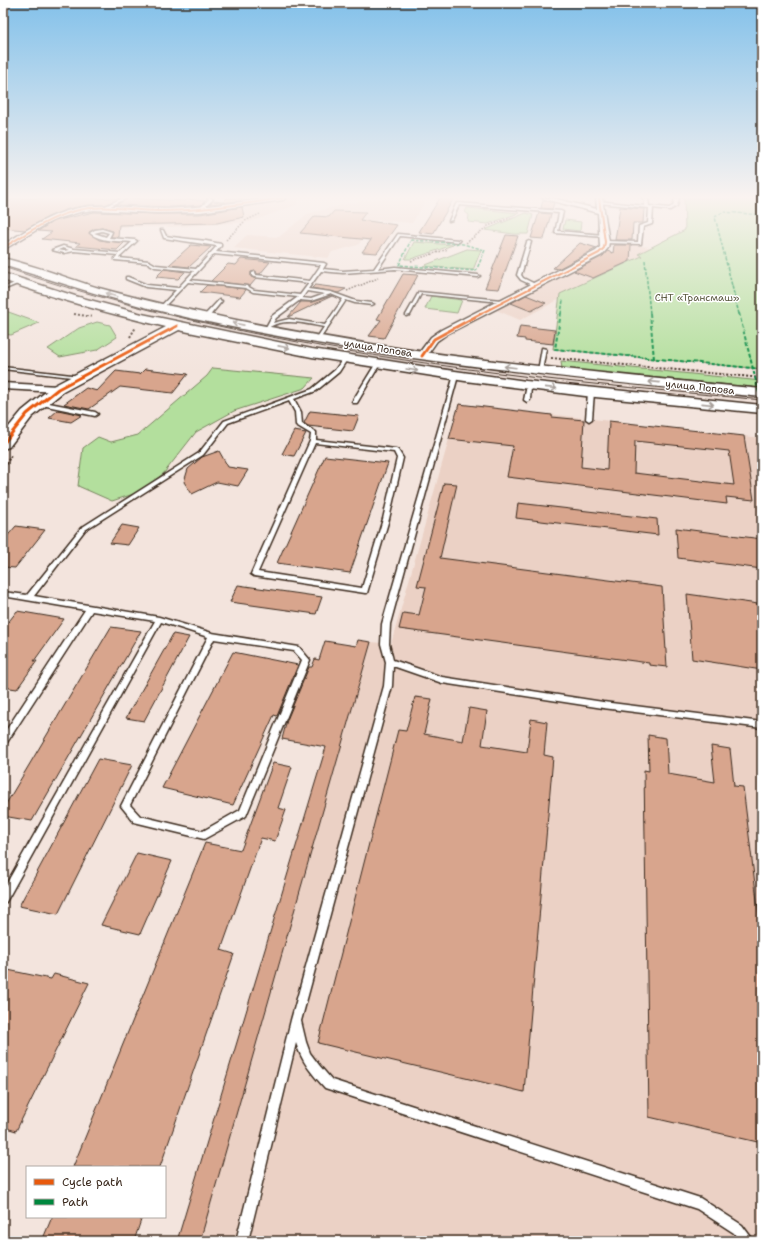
<svg xmlns="http://www.w3.org/2000/svg" width="765" height="1244" font-family="'Shantell Sans',sans-serif">
  <rect width="100%" height="100%" fill="#f3e4dd"/>
  <filter id="ink" filterUnits="userSpaceOnUse"><feTurbulence type="fractalNoise" baseFrequency=".025" numOctaves="2"/><feDisplacementMap in="SourceGraphic" scale="8" xChannelSelector="R" yChannelSelector="G"/><feConvolveMatrix kernelMatrix="1 2 1 2 8 2 1 2 1" color-interpolation-filters="sRGB"/></filter>
  <g filter="url(#ink)">
    <!-- built -->
    <g fill="#ebd1c5">
      <polygon points="300,198 296,205 250,222 174,227 65,227 63,217 93,209 158,214 205,213 273,201"/>
      <polygon points="386,198 425,202 412,223 377,220 358,245 332,252 328,258 233,248 247,235 279,237 307,214 351,203"/>
      <polygon points="631,245 651,247 638,254 642,256 560,294 560,299 520,320 494,309 601,255 605,256 618,248"/>
      <polygon points="459,404 762,438 762,1241 200,1241 371,642 391,644"/>
    </g>
    <!-- green -->
    <g fill="#b3df9d" stroke="#77845e">
      <polygon points="684,198 762,198 762,369 553,349 560,294 642,256 638,254 685,230"/>
      <polygon points="467,208 519,213 488,224 468,222 469,215 465,212"/>
      <polygon points="526,213 533,215 528,234 514,234 485,230"/>
      <polygon points="565,220 581,222 580,231 563,229"/>
      <polygon points="414,242 453,245 411,259 405,259"/>
      <polygon points="467,249 481,250 473,270 423,266"/>
      <polygon points="431,296 462,300 457,313 425,309"/>
      <polygon points="3,310 39,323 11,335 3,334"/>
      <polygon points="97,322 110,325 117,337 97,350 60,357 48,349 79,328"/>
      <polygon points="561,361 762,381 762,388 562,369"/>
      <polygon points="213,368 314,378 305,388 234,411 196,432 164,473 140,492 112,501 78,486 83,448 98,437 111,442 138,435 207,376"/>
    </g>
    <!-- building -->
    <g fill="#d8a58d" stroke="#3b2a1e" fill-rule="evenodd">
      <polygon points="15,198 120,198 105,205 89,205 68,209 48,217 25,230 3,228 3,205"/>
      <polygon points="128,198 185,201 187,199 205,201 201,205 172,207 116,205"/>
      <polygon points="227,198 243,198 240,201 210,204 213,201 223,202"/>
      <polygon points="440,198 454,198 433,234 419,232"/>
      <polygon points="543,200 554,203 552,209 541,208"/>
      <polygon points="242,207 244,217 217,223 119,225 118,237 111,237 113,231 102,228 94,229 89,232 99,240 124,243 117,250 76,246 80,243 42,239 52,232 38,231 54,221 94,212 157,214 200,214"/>
      <polygon points="620,207 644,209 643,223 633,223 632,240 615,240"/>
      <polygon points="334,211 366,212 360,220 397,225 377,253 362,252 371,240 300,233 315,216 329,217"/>
      <polygon points="539,213 551,214 544,239 531,238"/>
      <polygon points="506,235 518,236 499,289 485,288"/>
      <polygon points="580,243 597,248 558,269 553,268"/>
      <polygon points="191,245 211,247 189,267 169,265"/>
      <polygon points="614,245 631,245 630,261 593,278 574,271 603,256 607,251 613,253"/>
      <polygon points="241,259 270,262 260,274 257,274 256,271 251,272 251,277 256,279 250,286 211,281 228,264 236,265"/>
      <polygon points="164,269 185,272 178,279 156,277"/>
      <polygon points="403,274 418,275 384,338 369,336 381,320 377,319"/>
      <polygon points="207,285 246,289 246,290 240,297 200,292"/>
      <polygon points="315,285 346,289 338,293 312,288"/>
      <polygon points="526,295 546,303 531,311 511,303"/>
      <polygon points="332,296 288,317 301,302 312,302"/>
      <polygon points="520,326 555,330 553,344 525,341 525,339 517,338"/>
      <polygon points="145,369 188,374 173,393 120,387 89,409 64,404 86,388 97,391 116,371 140,374"/>
      <path d="M 459,404 L 552,415 L 552,417 L 584,420 L 581,467 L 607,470 L 609,421 L 744,436 L 754,500 L 726,497 L 727,504 L 507,477 L 513,446 L 449,439 ZM 635,441 L 729,451 L 734,485 L 634,473 Z"/>
      <polygon points="58,410 82,415 71,422 49,418"/>
      <polygon points="310,411 359,416 353,431 308,426 304,423"/>
      <polygon points="294,431 306,433 294,456 282,454"/>
      <polygon points="219,451 228,467 248,470 238,486 217,482 192,494 184,482 188,469 202,457"/>
      <polygon points="325,456 388,463 350,573 277,563"/>
      <polygon points="444,483 457,484 440,558 662,587 667,667 649,665 649,663 399,629 403,613 419,615 426,587 417,586"/>
      <polygon points="518,503 657,519 658,535 516,518"/>
      <polygon points="122,525 139,528 128,545 110,543"/>
      <polygon points="16,526 45,530 15,568 3,567 3,541"/>
      <polygon points="676,528 762,539 762,569 678,558"/>
      <polygon points="238,585 322,597 316,614 230,602"/>
      <polygon points="687,594 758,604 762,632 762,670 692,659"/>
      <polygon points="17,611 64,619 34,661 37,661 17,689 3,687 3,629"/>
      <polygon points="111,627 141,631 32,821 3,816 3,809"/>
      <polygon points="173,634 189,637 144,721 126,718"/>
      <polygon points="358,640 371,642 200,1241 177,1241 326,747 282,739 287,720 309,667 312,667 315,659 319,660 325,641 356,646"/>
      <polygon points="233,652 298,665 277,716 274,715 233,805 162,788"/>
      <polygon points="415,697 432,699 424,734 463,741 469,708 487,711 482,745 527,752 531,719 547,722 544,755 553,757 524,1092 318,1043 398,730 406,731"/>
      <polygon points="648,735 666,738 668,774 715,782 711,746 730,749 734,786 743,787 762,941 762,1143 649,1117 644,770 649,771"/>
      <polygon points="98,759 132,765 58,914 19,906"/>
      <polygon points="273,763 292,767 278,808 286,810 275,841 261,838 221,950 234,954 160,1167 73,1167 205,843 241,850"/>
      <polygon points="137,853 172,861 140,934 101,925"/>
      <polygon points="3,969 51,979 54,974 89,983 16,1131 3,1127"/>
      <polygon points="52,1217 142,1217 134,1241 42,1241"/>
    </g>
    <g fill="none" stroke-linecap="round" stroke-linejoin="round">
      <!-- lane casing -->
      <g stroke="#3b2a1e" stroke-width="3">
        <g id="lane">
          <polygon points="123,198 127,198 104,209 101,208"/>
          <polygon points="207,198 211,198 213,199 201,211 199,211 199,209 209,199"/>
          <polygon points="642,198 646,198 648,199 649,206 669,208 673,206 675,198 679,198 677,206 670,210 653,208 652,224 643,227 641,244 604,243 604,241 605,241 638,242 639,226 648,223 649,208 599,203 598,201 645,206 645,200"/>
          <polygon points="458,203 561,211 563,212 558,231 604,235 606,236 604,237 555,233 559,213 459,205 452,220 449,221 456,204"/>
          <path d="M 102,229 L 112,232 L 109,238 L 135,240 L 137,241 L 119,258 L 149,261 L 156,265 L 196,269 L 217,246 L 164,238 L 161,230 L 163,230 L 166,236 L 172,237 L 206,241 L 221,244 L 221,246 L 216,252 L 324,263 L 326,264 L 323,269 L 343,271 L 374,269 L 398,234 L 458,240 L 460,241 L 459,242 L 400,236 L 378,269 L 395,267 L 478,275 L 480,276 L 478,277 L 395,269 L 343,273 L 321,271 L 308,289 L 331,292 L 356,301 L 372,303 L 374,304 L 372,305 L 355,303 L 346,300 L 320,339 L 318,340 L 316,339 L 324,327 C 306,324 284,317 268,328 L 266,327 L 272,316 L 298,297 L 253,292 L 246,288 L 188,282 L 162,309 L 160,308 L 160,307 L 176,290 L 146,287 L 126,279 L 126,277 L 128,277 L 147,285 L 178,288 L 194,271 L 155,267 L 148,263 L 115,260 L 115,258 L 118,255 L 74,251 L 64,253 L 52,250 L 63,246 L 74,249 L 120,253 L 132,242 C 119,241 100,242 90,233 L 95,230 ZM 102,231 L 109,233 L 106,237 L 94,233 ZM 63,248 L 69,250 L 64,251 L 58,250 ZM 214,254 L 321,265 L 310,281 L 256,275 L 255,272 L 252,273 L 252,276 L 254,277 L 309,283 L 300,295 L 254,290 L 247,286 L 190,280 ZM 307,291 L 325,294 L 311,299 L 302,298 ZM 331,294 L 343,299 L 325,325 L 289,319 L 273,323 L 276,318 L 300,300 L 311,301 Z"/>
          <polygon points="529,241 531,242 521,275 523,278 535,284 536,285 534,286 521,280 517,275 527,242"/>
          <polygon points="19,281 22,282 3,290 3,288"/>
          <polygon points="419,292 501,300 503,301 501,302 421,294 410,315 406,316 406,315"/>
          <polygon points="219,300 222,301 208,318 204,318 204,316"/>
          <polygon points="542,348 546,349 542,371 540,372 538,371"/>
          <path d="M 344,357 L 348,358 L 339,372 L 316,391 L 294,399 L 301,412 L 302,424 L 316,432 L 316,440 L 396,449 L 398,450 L 403,458 L 389,519 L 367,593 L 365,593 L 254,576 L 251,574 L 310,441 L 311,434 L 296,425 L 295,412 L 289,401 L 228,423 L 203,455 L 85,530 L 34,596 L 159,617 L 212,633 L 299,647 L 310,660 L 246,816 L 204,839 L 134,822 L 121,806 L 208,637 L 161,622 L 6,902 L 3,903 L 3,890 L 155,621 L 92,611 L 6,744 L 3,745 L 3,735 L 85,610 L 3,596 L 3,592 L 27,595 L 81,528 L 199,453 L 224,421 L 312,389 L 335,370 ZM 315,443 L 394,452 L 397,458 L 383,519 L 362,588 L 258,572 ZM 214,639 L 294,651 L 302,660 L 240,810 L 203,831 L 140,816 L 130,805 Z"/>
          <polygon points="376,363 380,364 357,403 353,403 352,402"/>
          <polygon points="3,367 80,376 82,377 80,378 3,369"/>
          <path d="M 454,375 L 458,376 L 390,624 L 389,644 L 393,660 L 442,677 L 603,702 L 762,722 L 762,728 L 603,708 L 442,683 L 393,666 L 392,686 L 301,1021 L 306,1042 L 310,1053 L 319,1065 L 332,1080 L 700,1198 L 742,1225 L 751,1237 L 753,1241 L 739,1241 L 734,1233 L 697,1209 L 325,1088 C 312,1074 302,1062 296,1043 L 248,1241 L 236,1241 L 291,1020 L 384,686 L 386,662 L 381,644 L 382,624 Z"/>
          <polygon points="527,385 531,386 530,400 527,402 524,400"/>
          <polygon points="591,390 594,392 592,419 589,421 586,419 588,392"/>
          <polygon points="39,401 95,412 98,414 95,416 37,404 37,402"/>
        </g>
      </g>
      <!-- street casing -->
      <g stroke="#3b2a1e" stroke-width="3">
        <g id="street">
          <path d="M 271,198 L 286,198 L 283,200 L 200,212 L 157,213 L 94,210 L 80,212 L 53,220 L 3,250 L 3,245 C 27,230 51,213 79,208 C 105,203 132,209 158,209 C 196,209 233,203 271,198 Z"/>
          <polygon points="542,198 552,198 597,209 596,198 602,198 609,242 608,248 602,255 447,334 437,341 425,358 419,358 417,356 431,337 441,330 596,251 600,247 598,213"/>
          <polygon points="3,383 58,386 63,389 58,392 3,389"/>
        </g>
      </g>
      <!-- secondary casing -->
      <g stroke="#3b2a1e" stroke-width="3">
        <g id="secondary">
          <path d="M 3,258 C 36,266 67,278 99,288 C 129,296 159,304 190,310 C 378,353 570,370 762,389 L 762,397 C 570,378 378,360 190,318 C 126,304 65,284 3,265 Z"/>
          <path d="M 3,273 L 75,296 L 142,314 L 312,349 L 434,368 L 526,381 L 762,405 L 762,413 L 585,396 L 465,381 L 312,357 L 179,330 L 63,392 L 32,417 L 9,447 L 3,449 L 3,434 L 22,411 L 53,386 L 166,327 C 111,314 56,299 3,280 Z"/>
        </g>
      </g>
      <!-- path-far2 -->
      <g stroke="#3b2a1e" stroke-width="1.5" stroke-dasharray="1.5 1.5" stroke-linecap="butt">
        <polyline points="226,240 245,221 260,214"/>
        <polyline points="466,243 488,226 513,217"/>
        <polyline points="411,261 448,249"/>
        <polyline points="347,291 378,278"/>
      </g>
      <!-- path-far1 -->
      <g stroke="#3b2a1e" stroke-width="2" stroke-dasharray="2 2" stroke-linecap="butt">
        <polyline points="74,314 93,317"/>
        <polyline points="130,337 136,327"/>
        <polyline points="551,358 762,378"/>
        <polyline points="6,464 12,454"/>
      </g>
      <!-- path -->
      <polyline stroke="#3b2a1e" stroke-width="2.5" stroke-dasharray="3 3" stroke-linecap="butt" points="3,469 7,463"/>
      <!-- lane -->
      <use href="#lane" fill="#fff" fill-rule="evenodd"/>
      <!-- street -->
      <use href="#street" fill="#fff" fill-rule="evenodd"/>
      <!-- secondary -->
      <use href="#secondary" fill="#fff" fill-rule="evenodd"/>
      <!-- tram -->
      <path stroke="#3b2a1e" stroke-width="1" d="M 3,267 C 163,321 332,352 499,373 C 587,385 675,391 762,400"/>
      <!-- quiet-far1 -->
      <g stroke="#00873e" stroke-width="1.5" stroke-dasharray="3.5 1.5" stroke-linecap="butt">
        <polygon points="411,240 463,244 485,250 476,271 399,265"/>
        <polyline points="645,260 650,314"/>
        <polyline points="561,314 563,300"/>
        <polyline points="739,314 715,217 723,212 762,215"/>
      </g>
      <!-- quiet -->
      <g stroke="#00873e" stroke-width="2" stroke-dasharray="4 2" stroke-linecap="butt">
        <polyline points="561,313 555,349 762,369"/>
        <polyline points="650,313 654,359"/>
        <polyline points="739,313 759,393"/>
      </g>
      <!-- cycleway-far1 casing -->
      <g stroke="#fff" stroke-width="3.5">
        <g id="cycleway-far1">
          <path d="M 3,248 C 27,233 51,216 79,210 C 105,204 133,211 158,211 C 201,211 241,204 283,198"/>
          <polyline points="480,314 599,253 604,248 605,242 599,198"/>
        </g>
      </g>
      <!-- cycleway casing -->
      <g stroke="#fff" stroke-width="5">
        <g id="cycleway">
          <polyline points="422,356 434,339 482,313"/>
          <polyline points="3,444 27,414 58,389 177,326"/>
        </g>
      </g>
      <!-- cycleway-far1 -->
      <use href="#cycleway-far1" stroke="#e8590c" stroke-width="2"/>
      <!-- cycleway -->
      <use href="#cycleway" stroke="#e8590c" stroke-width="3"/>
    </g>
    <!-- one-way arrows -->
    <defs><path id="oneway-shaft" d="M-6 0H5M1.5-3L5.5 0L1.5 3" fill="none" stroke-width="1.6" stroke-linecap="round" stroke-linejoin="round"/></defs>
    <g stroke="#a79f9a">
      <use href="#oneway-shaft" transform="translate(111 295) rotate(-164)"/>
      <use href="#oneway-shaft" transform="translate(238 324) rotate(-169)"/>
      <use href="#oneway-shaft" transform="translate(284 347) rotate(11)"/>
      <use href="#oneway-shaft" transform="translate(510 367) rotate(-173)"/>
      <use href="#oneway-shaft" transform="translate(412 370) rotate(9)"/>
      <use href="#oneway-shaft" transform="translate(654 382) rotate(-174)"/>
      <use href="#oneway-shaft" transform="translate(551 388) rotate(6)"/>
      <use href="#oneway-shaft" transform="translate(708 404) rotate(6)"/>
    </g>
  </g>
  <!-- sky -->
  <linearGradient id="sky" x2="0" y2="1"><stop stop-color="#83c1ea"/><stop offset="0.53" stop-color="#faf3f0"/><stop offset="1" stop-color="#faf3f0" stop-opacity="0"/></linearGradient>
  <rect width="765" height="372" fill="url(#sky)"/>
  <g text-anchor="middle" dominant-baseline="central" stroke-width="3" stroke-linejoin="round" paint-order="stroke">
    <!-- far-park labels -->
    <g font-size="10" fill="#59573e" stroke="#fff">
      <text x="697" y="297">СНТ «Трансмаш»</text>
    </g>
    <!-- far-street labels -->
    <g font-size="10" fill="#3b2a1e" stroke="#fff">
      <text transform="translate(378 348) rotate(9)">улица Попова</text>
      <text transform="translate(700 387) rotate(6)">улица Попова</text>
    </g>
  </g>
  <!-- margin -->
  <rect width="765" height="1244" fill="none" stroke="#fff" stroke-width="16"/>
  <rect x="8" y="8" width="749" height="1228" fill="none" stroke="#3b2a1e" stroke-width="1.5" filter="url(#ink)"/>
  <!-- legend -->
  <rect x="26" y="1166" width="140" height="52" fill="#ffffff" stroke="#b1aaa5"/>
  <rect x="34" y="1179" width="20" height="6" fill="#e8590c" stroke="#b1aaa5"/>
  <text x="62" y="1186" font-size="12" fill="#3b2a1e">Cycle path</text>
  <rect x="34" y="1199" width="20" height="6" fill="#00873e" stroke="#b1aaa5"/>
  <text x="62" y="1206" font-size="12" fill="#3b2a1e">Path</text>
</svg>
